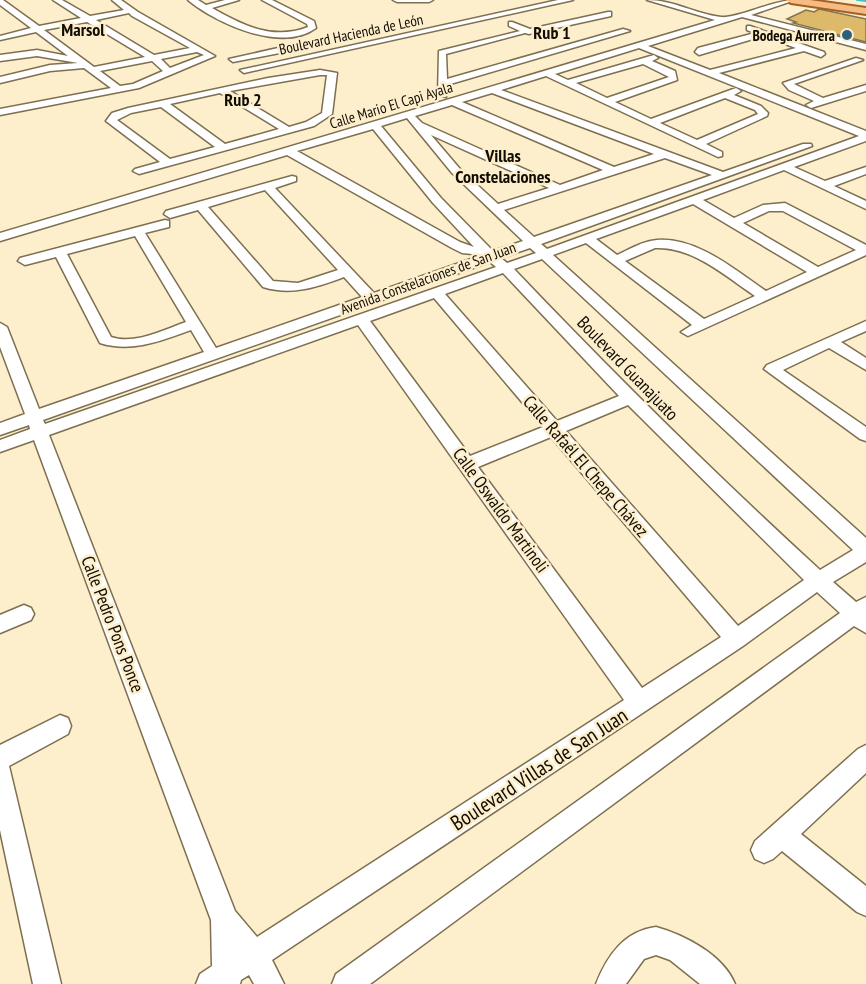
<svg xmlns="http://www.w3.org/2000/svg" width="866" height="984" font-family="'PT Sans Narrow',sans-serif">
  <rect width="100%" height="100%" fill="#fdeecc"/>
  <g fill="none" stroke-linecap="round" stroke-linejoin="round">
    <!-- stream -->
    <polyline stroke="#45c0c8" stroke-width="2" points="857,0 866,1"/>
  </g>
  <!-- building -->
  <polygon fill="#ddba6a" stroke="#827455" stroke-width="1.5" points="819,9 866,19 866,42 793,23 796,22 787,19 806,10 814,12"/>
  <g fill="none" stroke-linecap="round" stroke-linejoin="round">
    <!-- minor casing -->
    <g stroke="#7d6f50" stroke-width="3">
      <g id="minor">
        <path d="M 0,0 L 3,0 L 39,26 L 81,18 L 53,0 L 62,0 L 90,16 L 124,10 L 112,0 L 121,0 L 138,12 L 215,56 L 139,88 L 0,115 L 0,109 L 111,88 L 84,68 L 50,71 L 0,83 L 0,77 L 50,65 L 78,63 L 37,56 L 0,61 L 0,55 L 37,50 L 68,56 L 36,32 L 0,40 L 0,36 L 31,28 L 0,5 ZM 129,13 L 132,16 L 190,48 L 154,55 L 96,20 ZM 87,22 L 145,57 L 94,67 L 44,30 ZM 197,52 L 204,55 L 170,68 L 161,59 ZM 152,61 L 163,71 L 133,84 L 120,86 L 100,71 Z"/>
        <path d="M 188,0 L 198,0 L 206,5 L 225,0 L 239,0 L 212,8 C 242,25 273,41 308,27 L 307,24 L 262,0 L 272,0 L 314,21 L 316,28 C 282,53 217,24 188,0 Z"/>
        <polygon points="393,0 433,0 429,2 397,2"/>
        <polygon points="558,0 573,0 244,73 240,70"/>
        <path d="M 647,0 C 673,0 696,14 721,17 C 737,19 773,0 795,0 L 751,15 L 866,44 L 866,50 L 742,17 L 648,46 L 710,70 L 796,48 L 763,36 L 699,55 L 695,52 L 698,48 L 755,33 L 747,30 L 747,26 L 750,26 L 824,52 L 825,54 L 821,57 L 804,51 L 719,73 L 866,131 L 866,141 L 794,167 L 825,181 L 866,167 L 866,174 L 834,186 L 866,201 L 866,209 L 784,170 L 703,200 L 734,218 L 763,205 L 785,203 L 866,245 L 866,255 L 688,336 L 681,332 L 692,325 L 586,243 L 553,255 L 866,538 L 866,562 L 833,582 L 856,602 L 866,597 L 866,633 L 854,626 L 370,984 L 332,984 L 336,974 L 840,613 L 817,592 L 743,646 L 272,960 L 284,984 L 254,984 L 249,975 L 241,980 L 240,984 L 196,984 L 200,974 L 212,966 L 211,920 L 34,440 L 0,452 L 0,440 L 30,429 L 29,425 L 0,435 L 0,423 L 25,414 L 0,347 L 0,323 L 7,327 L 39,409 L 204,352 L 191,330 C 161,341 131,353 100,343 L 56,257 L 25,265 L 18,261 L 20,258 L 165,220 L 169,221 L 169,227 L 145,233 L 216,348 L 362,297 L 344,277 C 317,287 292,296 263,287 L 198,210 L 170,218 L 164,214 L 166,211 L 292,176 L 296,177 L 296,181 L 275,188 L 374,293 L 482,255 L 462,253 L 452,248 L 287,155 L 0,241 L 0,233 L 715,20 ZM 639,48 L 859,136 L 547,249 L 541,244 L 812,146 L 811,144 L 803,144 L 723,172 L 501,90 L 546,76 L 718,157 L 722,156 L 722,152 L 706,144 L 767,116 L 768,113 L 761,106 L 734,95 L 741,91 L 736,88 L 651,119 L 615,102 L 677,80 L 675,71 L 652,61 L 658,58 L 654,55 L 568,80 L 555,74 ZM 643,64 L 669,77 L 607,98 L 576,83 ZM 492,93 L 654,154 L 614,167 L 462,102 ZM 725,98 L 755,110 L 758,114 L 697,140 L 660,123 ZM 452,105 L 603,170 L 560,185 L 422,123 L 415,116 ZM 407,118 L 452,173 L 523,241 L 493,251 L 441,198 L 381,126 ZM 373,129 L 433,203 L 474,247 L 460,242 L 297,151 ZM 431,135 L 549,188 L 498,204 L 460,169 ZM 665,158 L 712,175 L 534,237 L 504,210 ZM 265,190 L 338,270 L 298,283 L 273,281 L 208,207 ZM 693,204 L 807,272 L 766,291 C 735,270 697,237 657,240 C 643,241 630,249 617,255 L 596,239 ZM 769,211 L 783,211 L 856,250 L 818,267 L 743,223 ZM 135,236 L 186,322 C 163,330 135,345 111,337 L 67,254 ZM 530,248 L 536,253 L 507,263 L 501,258 ZM 655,248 C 692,246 725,276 755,296 L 704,319 L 625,261 ZM 542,259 L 853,550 L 820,570 C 714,473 613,373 514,269 ZM 490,262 L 496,267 L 45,424 L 43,420 ZM 503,273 L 619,396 L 557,421 L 445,294 ZM 434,298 L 543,427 L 470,456 L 370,321 ZM 358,325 L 624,700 L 257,937 L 235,911 L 49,435 ZM 628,405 L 804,580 L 738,626 L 566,431 ZM 551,437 L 721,637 L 642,688 L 478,467 Z"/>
        <polygon points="608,12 611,12 611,16 529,34 525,33 446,54 447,79 623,29 630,31 447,85 446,97 438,95 439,51 520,31 509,26 509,22 512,22 530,29"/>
        <polygon points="287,46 291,49 290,51 233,62 229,59"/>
        <polygon points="856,58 863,60 794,84 823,98 866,85 866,91 811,108 806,105 814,101 789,90 783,83"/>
        <path d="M 320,70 L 337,73 L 332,114 L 314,126 L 139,174 L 133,171 L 135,169 L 160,162 L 106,121 L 112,113 L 128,108 L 268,78 ZM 320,75 L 327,75 L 322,113 L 306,122 L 289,127 L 230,91 ZM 220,93 L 279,129 L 225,144 L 170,104 ZM 161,107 L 215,147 L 170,159 L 117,120 L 131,113 Z"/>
        <polygon points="866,321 866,331 841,342 866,358 866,370 829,348 783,370 866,427 866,441 860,439 764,369 767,365"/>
        <polygon points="24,605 31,608 34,614 31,620 0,633 0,615"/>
        <polygon points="60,715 68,718 71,726 68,734 9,766 61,984 33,984 0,830 0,745"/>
        <polygon points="866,745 866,773 801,834 866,886 866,916 857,912 782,851 773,859 764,863 755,859 751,850 755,841 858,749"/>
        <path d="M 656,927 C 685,935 723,955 735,984 L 700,984 L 670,960 L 656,955 L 644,959 L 626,984 L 596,984 C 607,956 624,931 656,927 Z"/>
      </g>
    </g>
    <!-- major casing -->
    <g stroke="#a26022" stroke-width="4">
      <polygon id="major" points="786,0 810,0 866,8 866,14 791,3"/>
    </g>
    <!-- minor -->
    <use href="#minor" fill="#fff" fill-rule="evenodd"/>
    <!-- major -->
    <use href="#major" fill="#f6bb84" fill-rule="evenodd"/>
  </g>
  <!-- markers -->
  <circle fill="#2d5f7d" stroke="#fdeecc" stroke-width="2" cx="847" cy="35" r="6"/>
  <g text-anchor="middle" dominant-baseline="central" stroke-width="5" stroke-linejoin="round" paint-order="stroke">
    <!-- far-street labels -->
    <g font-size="15" fill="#110c03" stroke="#fdeecc">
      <text transform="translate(351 34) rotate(-12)">Boulevard Hacienda de León</text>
      <text transform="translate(391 105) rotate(-17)">Calle Mario El Capi Ayala</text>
      <text transform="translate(428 278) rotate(-20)">Avenida Constelaciones de San Juan</text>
    </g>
    <!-- far-poi labels -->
    <g font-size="15" font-weight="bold" fill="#110c03" stroke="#fdeecc" text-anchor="end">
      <text x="835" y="35">Bodega Aurrera</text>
    </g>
    <!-- far-quarter labels -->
    <g font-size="18" font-weight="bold" fill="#110c03" stroke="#fdeecc">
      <text x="83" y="29">Marsol</text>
      <text x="552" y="32">Rub 1</text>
      <text x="243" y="99">Rub 2</text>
      <text x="503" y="155">Villas<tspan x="503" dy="21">Constelaciones</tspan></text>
    </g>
    <!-- street labels -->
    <g font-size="18" fill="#110c03" stroke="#fdeecc">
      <text transform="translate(628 368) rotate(46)">Boulevard Guanajuato</text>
      <text transform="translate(586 466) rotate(49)">Calle Rafaél El Chepe Chávez</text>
      <text transform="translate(501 510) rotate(54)">Calle Oswaldo Martinoli</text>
      <text transform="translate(113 624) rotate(69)">Calle Pedro Pons Ponce</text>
    </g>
    <!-- near-street labels -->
    <g font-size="21" fill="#110c03" stroke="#fdeecc">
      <text transform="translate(539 769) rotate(-33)">Boulevard Villas de San Juan</text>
    </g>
  </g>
</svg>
